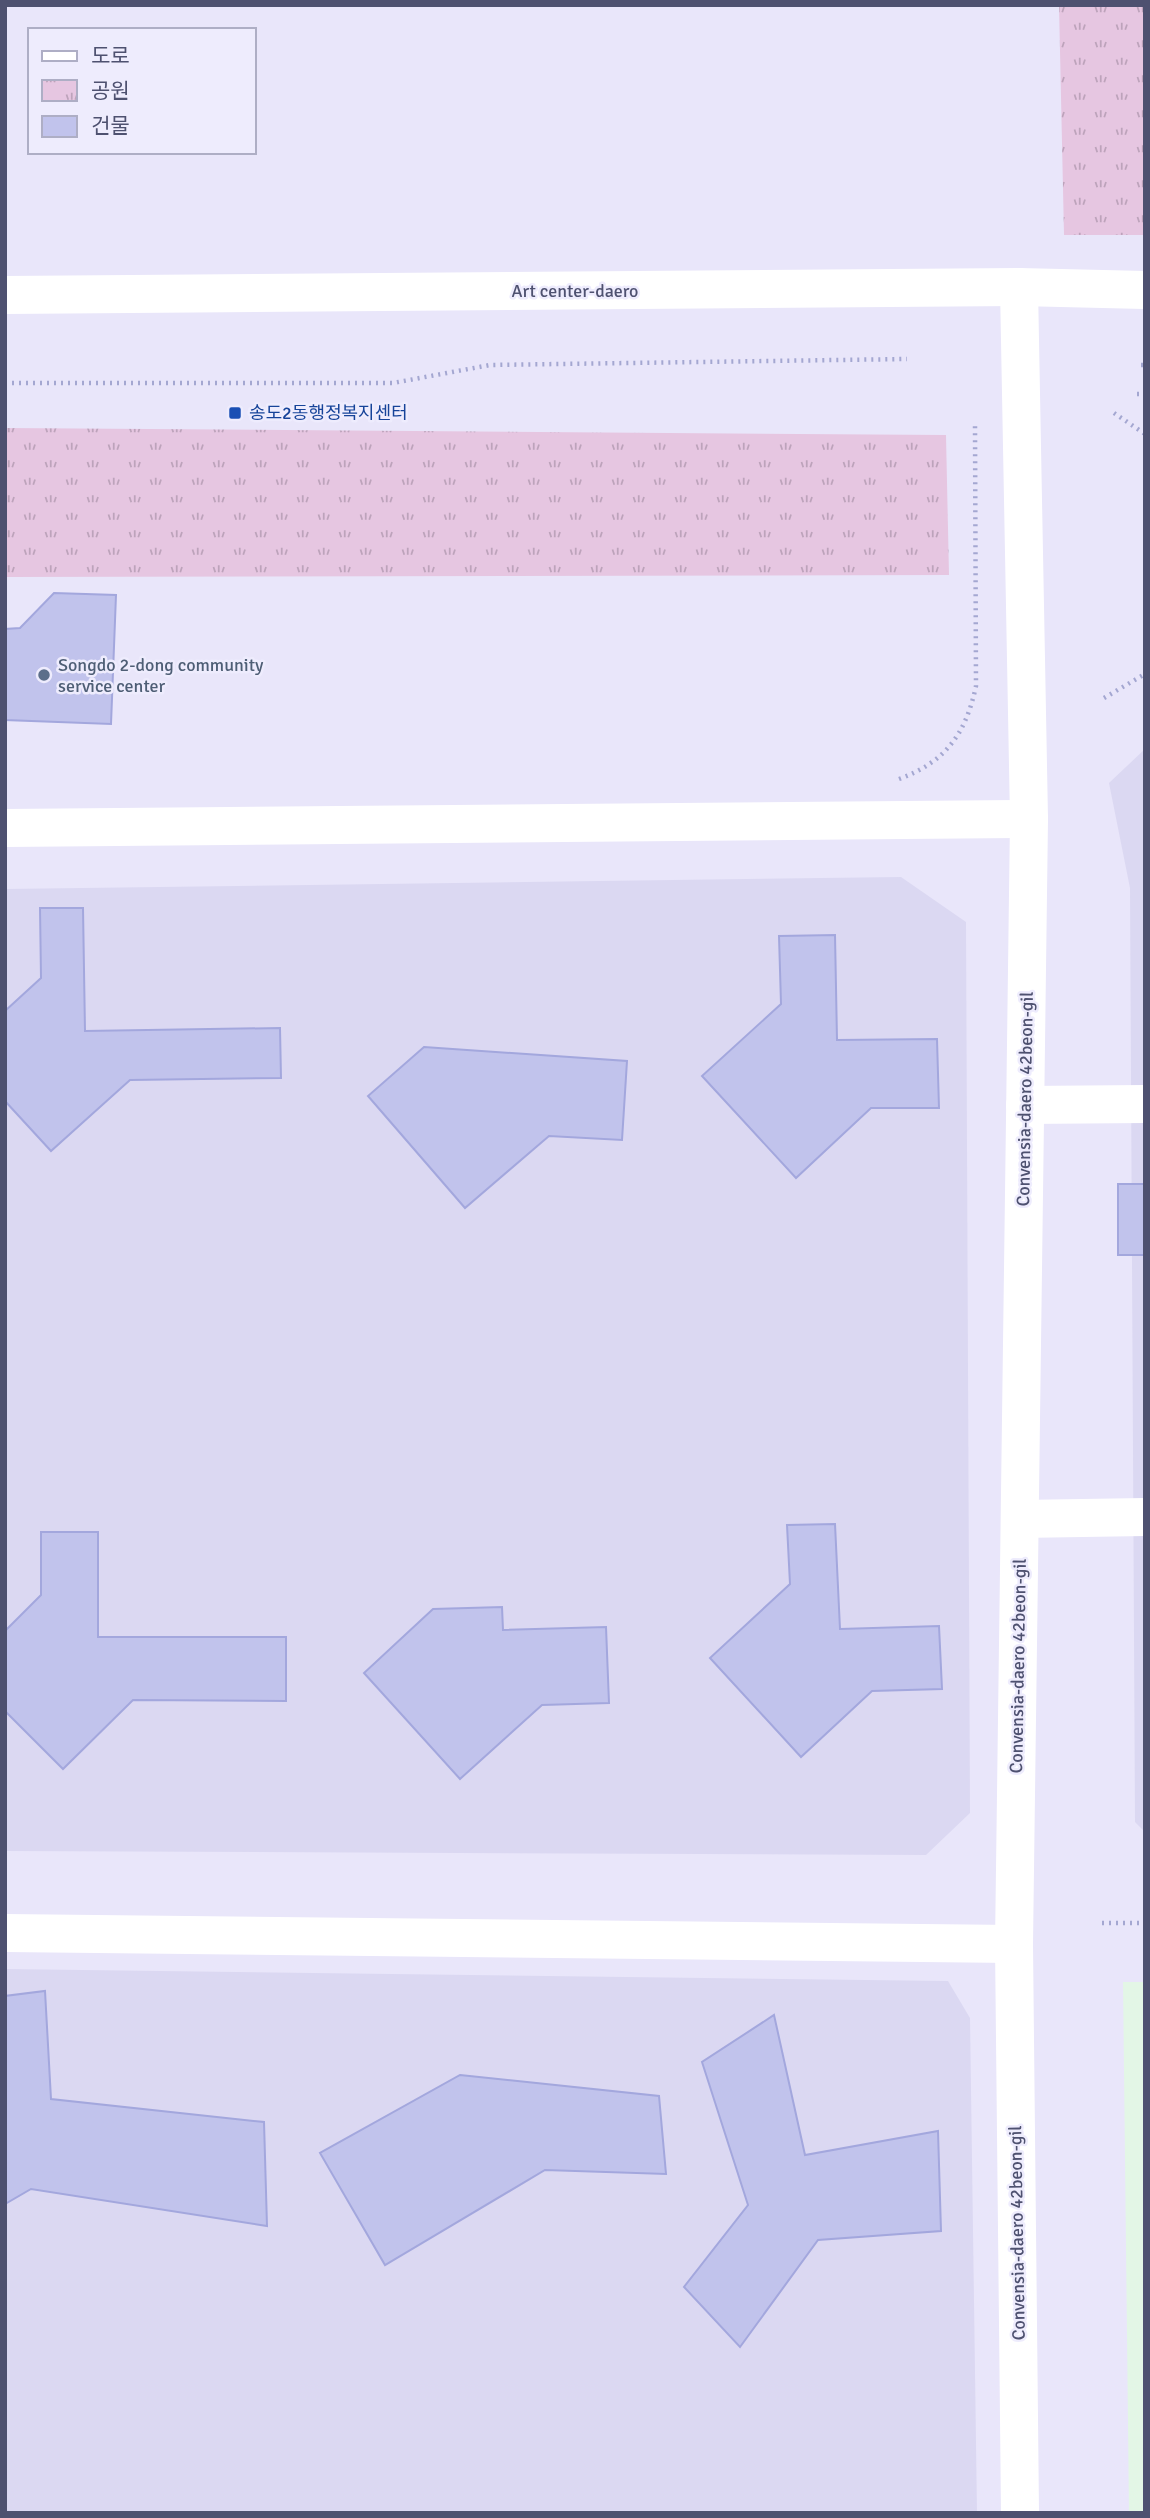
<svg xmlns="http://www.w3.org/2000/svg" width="1150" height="2518" font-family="Signika,'Noto Sans KR',sans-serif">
  <defs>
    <pattern id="park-tufts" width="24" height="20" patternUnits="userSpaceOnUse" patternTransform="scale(1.75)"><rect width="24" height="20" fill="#e6c6e1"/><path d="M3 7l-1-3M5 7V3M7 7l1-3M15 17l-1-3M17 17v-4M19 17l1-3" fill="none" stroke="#bda3bb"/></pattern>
  </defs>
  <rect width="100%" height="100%" fill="#e9e6fa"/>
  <!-- residential -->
  <g fill="#dbd8f2">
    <polygon points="1145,749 1145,1832 1135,1822 1130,888 1109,783"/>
    <polygon points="901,877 966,922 970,1813 926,1855 5,1851 5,889"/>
    <polygon points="5,1969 948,1981 970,2018 977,2513 5,2513"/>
  </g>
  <!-- education -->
  <polygon fill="#e3f6e6" points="1123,1982 1145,1982 1145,2511 1129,2511"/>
  <!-- park -->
  <g fill="url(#park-tufts)">
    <polygon points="1059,5 1145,5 1145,235 1064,235"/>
    <polygon points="5,428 946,435 949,575 5,577"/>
  </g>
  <!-- building -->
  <g fill="#c1c3ec" stroke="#a3a7dd" stroke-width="2">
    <polygon points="54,593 116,595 111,724 5,720 5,629 20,628"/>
    <polygon points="40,908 83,908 85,1031 280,1028 281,1078 130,1080 51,1151 5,1101 5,1011 41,978"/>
    <polygon points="835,935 837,1040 937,1039 939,1108 871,1108 796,1178 702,1076 781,1004 779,936"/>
    <polygon points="424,1047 627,1061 622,1140 549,1136 465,1208 368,1096"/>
    <rect x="1118" y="1184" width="27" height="71"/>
    <polygon points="835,1524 840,1629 939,1626 942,1689 872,1691 801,1757 710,1658 790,1584 787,1525"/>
    <polygon points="41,1532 98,1532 98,1637 286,1637 286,1701 133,1700 63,1769 5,1711 5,1631 41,1595"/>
    <polygon points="502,1607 503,1630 606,1627 609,1703 542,1705 460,1779 364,1673 433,1609"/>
    <polygon points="45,1991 51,2099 264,2122 267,2226 31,2189 5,2204 5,1996"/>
    <polygon points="774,2015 805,2155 938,2131 941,2231 818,2240 740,2347 684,2287 748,2205 702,2062"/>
    <polygon points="460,2075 659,2096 666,2174 545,2170 385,2265 320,2153"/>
  </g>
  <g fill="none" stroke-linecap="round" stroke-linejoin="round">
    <!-- path -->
    <g stroke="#a4a7d1" stroke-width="4.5" stroke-dasharray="2 5" stroke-linecap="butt">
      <polyline points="1141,365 1145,365"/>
      <polyline points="5,383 393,383 490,365 907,359"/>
      <polyline points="1137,394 1145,394"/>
      <polyline points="1114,413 1145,434"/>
      <polyline points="1104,698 1145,674"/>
      <path d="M 899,779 C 946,762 966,733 976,686 L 975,423"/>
      <polyline points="1102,1923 1145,1923"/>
    </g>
    <!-- minor -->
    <g stroke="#fff" stroke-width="38">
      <polyline points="1019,287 1029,819 1014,1944 1020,2513"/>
      <polyline points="5,295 1019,287 1145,290"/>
      <polyline points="5,828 1029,819"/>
      <polyline points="1025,1105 1145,1104"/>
      <polyline points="1020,1519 1145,1517"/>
      <polyline points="5,1933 1014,1944"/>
    </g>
  </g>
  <!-- markers -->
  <rect fill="#1a4fb4" stroke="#eeecfd" stroke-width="2.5" x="228" y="406" width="14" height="14" rx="3.5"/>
  <circle fill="#5c6f8a" stroke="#eeecfd" stroke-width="2.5" cx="44" cy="675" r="7"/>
  <g text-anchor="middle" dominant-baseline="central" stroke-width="5" stroke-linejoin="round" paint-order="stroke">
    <!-- street labels -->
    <g font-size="18" fill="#4e5170" stroke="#eeecfd">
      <text x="575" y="291">Art center-daero</text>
      <text transform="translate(1025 1099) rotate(-89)">Convensia-daero 42beon-gil</text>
      <text transform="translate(1018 1666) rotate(-89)">Convensia-daero 42beon-gil</text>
      <text transform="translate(1017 2233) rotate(-91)">Convensia-daero 42beon-gil</text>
    </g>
    <!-- transit labels -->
    <g font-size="18" fill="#164399" stroke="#eeecfd" text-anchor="start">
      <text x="249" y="413">송도2동행정복지센터</text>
    </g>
    <!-- service labels -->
    <g font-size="18" fill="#4e5e75" stroke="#eeecfd" text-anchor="start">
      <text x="58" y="665">Songdo 2-dong community<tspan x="58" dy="21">service center</tspan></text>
    </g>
  </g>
  <!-- border -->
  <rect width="1150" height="2518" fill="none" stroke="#4e5170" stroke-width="14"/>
  <!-- legend -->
  <rect x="28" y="28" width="228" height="126" fill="#eeecfd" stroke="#aeaec5" stroke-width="2"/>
  <rect x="42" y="51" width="35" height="10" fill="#ffffff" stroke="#aeaec5" stroke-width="2"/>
  <text x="91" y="63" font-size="21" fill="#4e5170">도로</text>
  <rect x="42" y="80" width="35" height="21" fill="url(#park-tufts)" stroke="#aeaec5" stroke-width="2"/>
  <text x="91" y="98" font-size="21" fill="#4e5170">공원</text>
  <rect x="42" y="116" width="35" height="21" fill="#c1c3ec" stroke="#aeaec5" stroke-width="2"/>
  <text x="91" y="133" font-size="21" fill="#4e5170">건물</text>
</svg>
